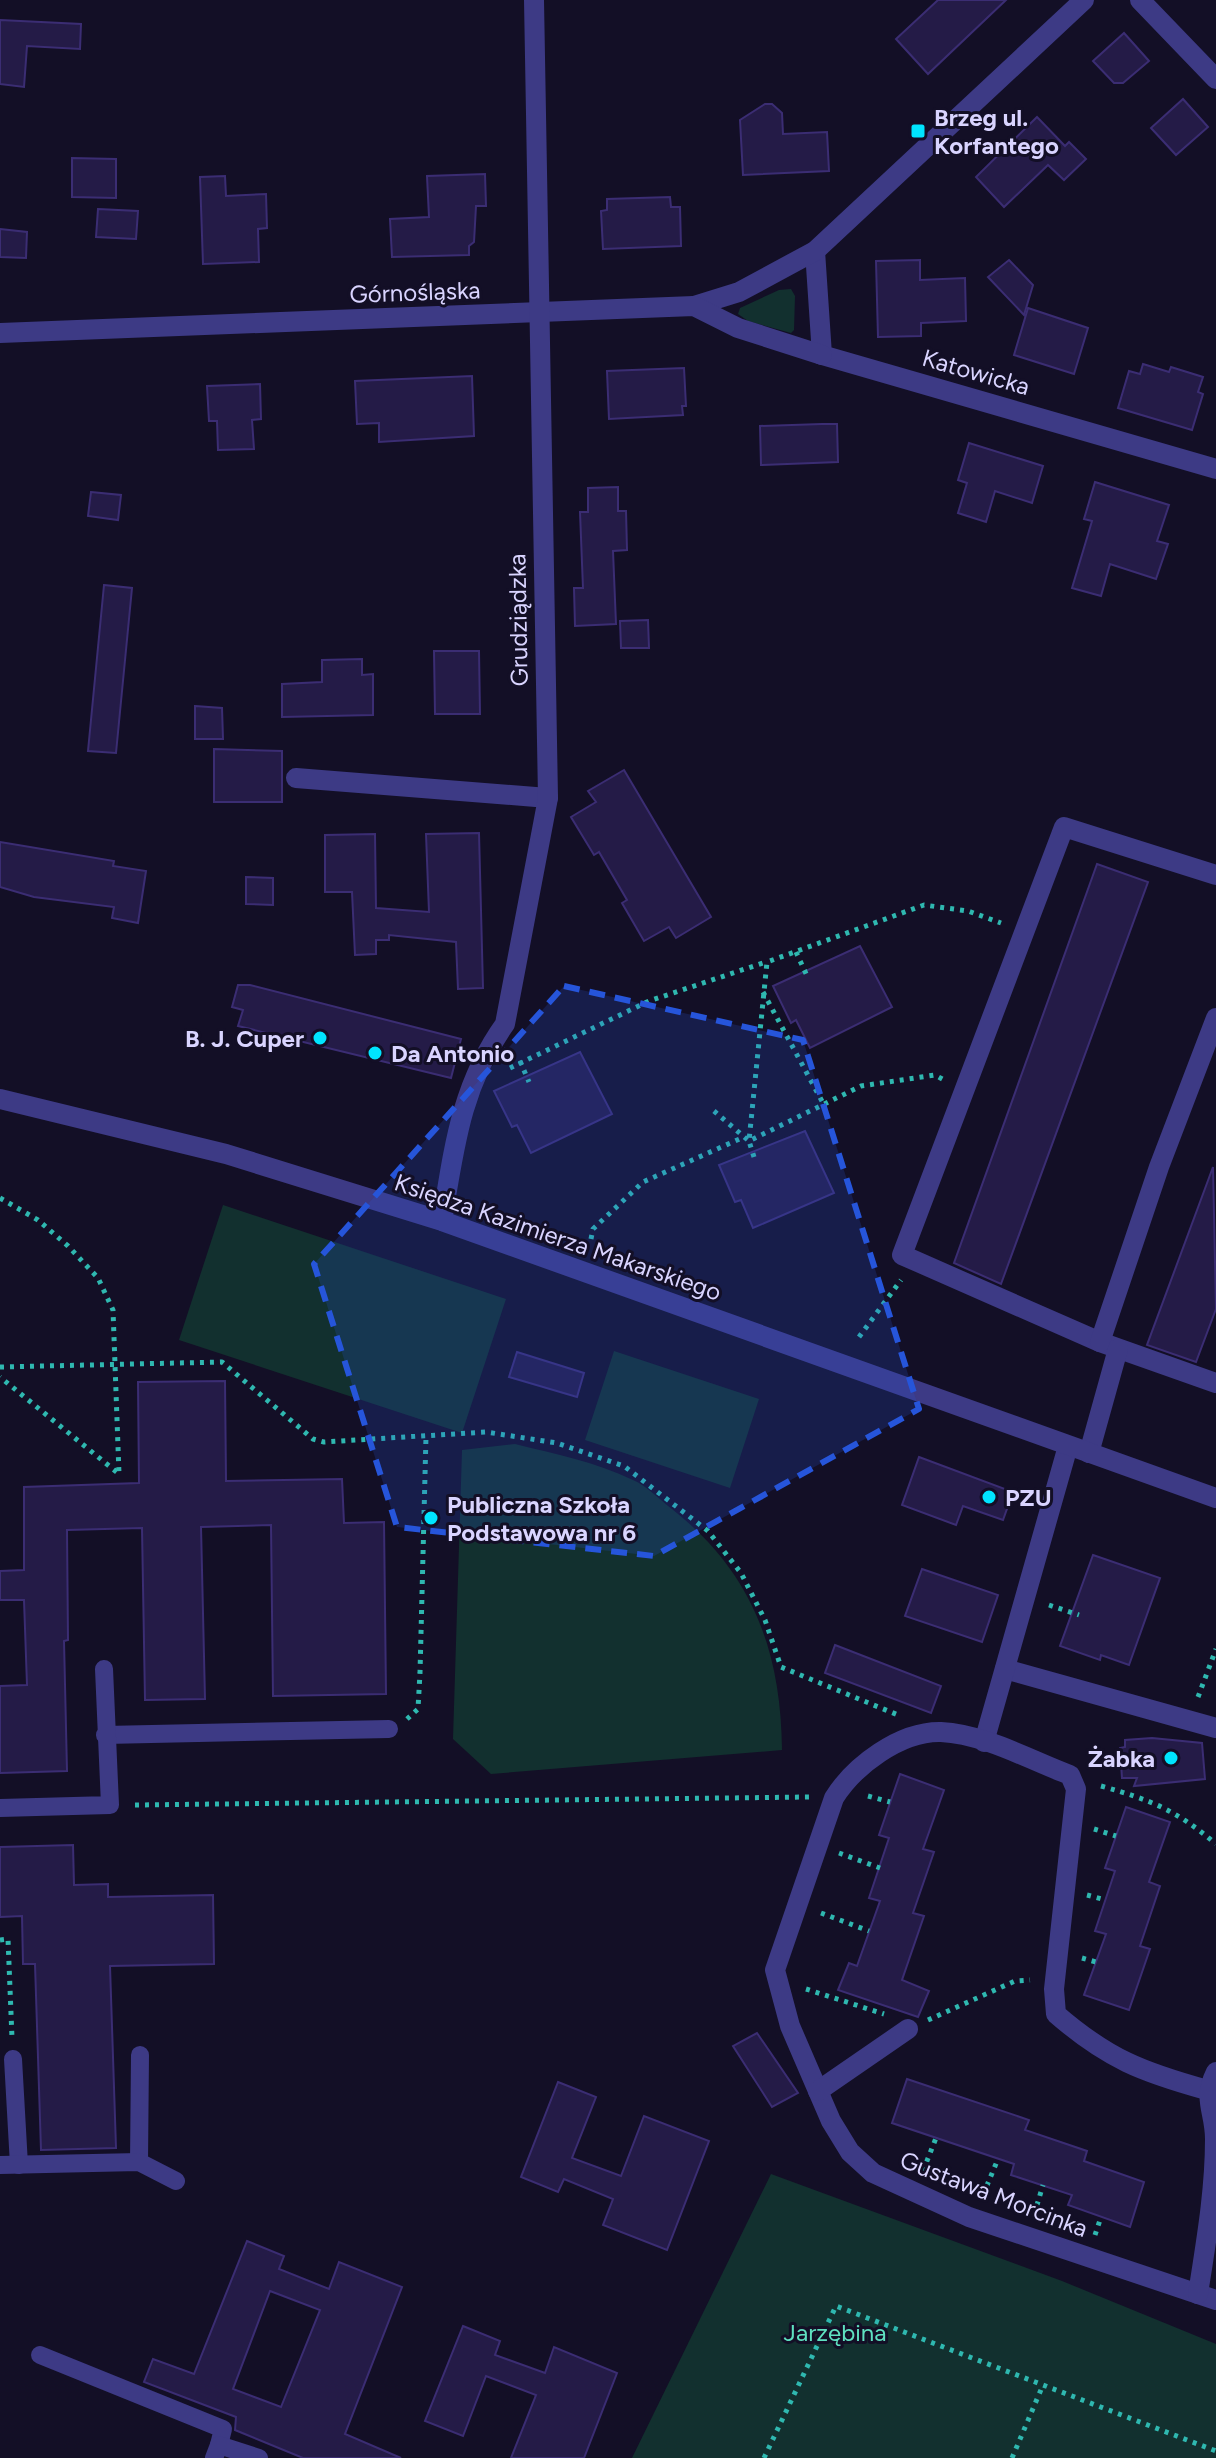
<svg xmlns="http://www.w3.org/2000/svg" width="1216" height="2458" font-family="Figtree,sans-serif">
  <rect width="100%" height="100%" fill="#130f26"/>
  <!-- green -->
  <g fill="#12302f">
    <polygon points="791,289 795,296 794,330 791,333 748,321 738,314 740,308 779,290"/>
    <polygon points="223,1205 506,1299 462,1433 179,1340"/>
    <polygon points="614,1351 759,1399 730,1488 585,1440"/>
    <path d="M 515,1444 C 555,1454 596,1462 633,1480 C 647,1486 660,1500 672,1509 C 752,1572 781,1650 782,1750 L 491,1774 L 453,1739 L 462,1450 Z"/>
    <polygon points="771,2174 1062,2281 1216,2344 1216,2458 632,2458"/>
  </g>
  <!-- building -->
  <g fill="#241b47" stroke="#3b2d73" stroke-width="2" fill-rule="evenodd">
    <polygon points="938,0 1006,0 928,74 896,39"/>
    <polygon points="0,20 81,24 80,49 27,46 24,87 0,84"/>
    <polygon points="1124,33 1149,61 1123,83 1114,83 1093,61"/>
    <polygon points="1183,99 1208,127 1176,155 1151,128"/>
    <polygon points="765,104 772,104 782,113 783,134 827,132 829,171 743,175 740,120"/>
    <polygon points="1037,117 1065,146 1069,142 1086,159 1064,180 1048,165 1004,207 976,177"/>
    <polygon points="72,158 116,159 116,198 72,197"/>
    <polygon points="485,174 486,206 476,206 474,242 469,246 469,255 392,257 390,219 429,217 427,176"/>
    <polygon points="225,176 226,196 266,194 267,228 258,229 259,262 203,264 200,177"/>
    <polygon points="670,197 671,207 680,207 681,246 603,249 601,211 607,210 607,199"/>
    <polygon points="98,209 138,211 136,239 96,237"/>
    <polygon points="0,229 27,232 26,258 0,257"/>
    <polygon points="920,260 920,280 965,278 966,321 921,323 921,336 878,337 876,261"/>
    <polygon points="1009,260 1033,285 1024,315 988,277"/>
    <polygon points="1028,308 1088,328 1074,374 1014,355"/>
    <polygon points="1143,364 1169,372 1171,367 1203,377 1198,392 1203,394 1192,430 1118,408 1129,371 1140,374"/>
    <polygon points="684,368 686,406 682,406 683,415 609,419 607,371"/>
    <polygon points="472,376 474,436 379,442 379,423 357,424 355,381"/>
    <polygon points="260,384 261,419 252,420 254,449 218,450 217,421 209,421 207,386"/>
    <polygon points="822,424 837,424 838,462 761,465 760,426"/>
    <polygon points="969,443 1043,466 1032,503 995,491 986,522 958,513 967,483 958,480"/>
    <polygon points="1095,482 1169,505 1157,541 1168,544 1156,579 1110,564 1101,596 1072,588 1092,521 1084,519"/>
    <polygon points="618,487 618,511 626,511 627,550 613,551 616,624 575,626 574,588 583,588 580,512 588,512 588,488"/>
    <polygon points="91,492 121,495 118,520 88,516"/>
    <polygon points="104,585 132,588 116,753 88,751"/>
    <polygon points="648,620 649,648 621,648 620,621"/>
    <polygon points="434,651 479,651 480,714 435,714"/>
    <polygon points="362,659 362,675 373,674 373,715 282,717 282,684 322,682 322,660"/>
    <polygon points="195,706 222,708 223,739 195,739"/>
    <polygon points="214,749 282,751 282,802 214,802"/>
    <polygon points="624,770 711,917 676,938 669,927 644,941 622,903 627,900 599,852 594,855 571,817 596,802 588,791"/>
    <polygon points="479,833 483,988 458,989 456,942 389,935 389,940 376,940 376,954 355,955 352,892 325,892 325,835 375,834 376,908 429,912 426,834"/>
    <polygon points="0,842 114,861 113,866 146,871 138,923 112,918 114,907 34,897 0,887"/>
    <polygon points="1097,864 1148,882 1001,1284 954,1263"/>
    <polygon points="246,877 273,878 273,905 246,904"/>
    <polygon points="860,946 892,1007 810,1048 796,1020 791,1023 773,986"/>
    <polygon points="238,985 250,985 461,1039 451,1078 238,1026 243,1010 232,1007"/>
    <polygon points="580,1052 612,1114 531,1153 517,1125 512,1127 494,1091"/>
    <polygon points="805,1131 834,1193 753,1228 741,1200 735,1202 719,1165"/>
    <polygon points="1213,1167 1216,1309 1196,1362 1147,1345"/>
    <polygon points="517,1352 584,1373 577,1397 509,1377"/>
    <polygon points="225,1381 226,1481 342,1479 344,1523 384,1522 386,1694 273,1696 271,1525 201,1527 205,1699 145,1700 142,1528 67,1530 68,1640 64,1641 67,1771 0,1773 0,1686 27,1685 24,1600 0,1600 0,1571 24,1570 24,1487 139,1483 138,1382"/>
    <polygon points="919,1457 1013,1492 1003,1520 963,1506 956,1525 902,1505"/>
    <polygon points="1093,1555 1160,1578 1129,1665 1101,1655 1100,1660 1060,1646"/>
    <polygon points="922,1569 998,1595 982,1642 905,1616"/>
    <polygon points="835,1645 941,1686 931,1713 825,1673"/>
    <polygon points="1152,1738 1202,1743 1205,1779 1134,1786 1137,1778 1122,1778 1120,1748 1125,1747 1125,1740"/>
    <polygon points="900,1774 944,1790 923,1849 934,1852 913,1913 924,1916 902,1980 929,1991 918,2017 838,1990 849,1963 857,1966 880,1901 869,1898 889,1838 879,1835"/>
    <polygon points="1126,1807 1170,1822 1149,1882 1160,1886 1140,1946 1150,1949 1129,2010 1084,1995 1106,1934 1095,1931 1115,1871 1105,1868"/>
    <polygon points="73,1845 74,1885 108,1884 108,1897 213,1895 214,1964 110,1966 116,2148 41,2150 35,1964 23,1964 22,1916 0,1917 0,1847"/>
    <polygon points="757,2033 798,2093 772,2107 733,2046"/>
    <polygon points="907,2079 1029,2120 1025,2130 1087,2151 1084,2161 1144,2182 1130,2227 1068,2205 1072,2195 1011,2175 1014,2164 892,2123"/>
    <polygon points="558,2082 596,2097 572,2158 621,2176 644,2116 709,2141 667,2250 603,2225 613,2199 564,2179 558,2192 521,2177"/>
    <path d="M 247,2241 L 284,2256 L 279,2269 L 329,2289 L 339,2262 L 402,2287 L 345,2434 L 401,2458 L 303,2458 L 235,2430 L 236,2417 L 144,2382 L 153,2359 L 194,2374 ZM 270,2291 L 320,2310 L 281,2407 L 233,2389 Z"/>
    <polygon points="463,2326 500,2341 495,2355 545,2373 554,2347 617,2373 584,2458 511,2458 536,2395 486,2376 463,2436 425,2421"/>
  </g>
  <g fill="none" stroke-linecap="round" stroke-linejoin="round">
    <!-- path -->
    <g stroke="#2fb8b0" stroke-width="5" stroke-dasharray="4 6" stroke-linecap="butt">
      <polyline points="796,952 808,978"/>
      <polyline points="763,992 823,1103"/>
      <polyline points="520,1061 529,1082"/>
      <polyline points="510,1068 649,1001 766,962"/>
      <polyline points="714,1111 749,1141 861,1086 935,1075 944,1080"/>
      <polyline points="754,1157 749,1141 767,962 924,905 968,911 1001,923"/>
      <polyline points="0,1198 38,1220 68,1246 98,1278 113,1310 119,1474 0,1377"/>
      <polyline points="591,1239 593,1229 643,1182 744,1137"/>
      <polyline points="859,1337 901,1280"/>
      <polyline points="0,1367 222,1362 313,1439 324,1442 486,1432 557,1443 624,1466 708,1531 741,1573 765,1620 781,1667 898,1715"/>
      <polyline points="1049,1605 1079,1615"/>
      <polyline points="1198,1697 1216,1649"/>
      <polyline points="407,1719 418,1709 420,1673 426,1436"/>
      <path d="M 1101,1786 C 1151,1800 1176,1810 1216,1844"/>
      <polyline points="868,1796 890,1802"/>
      <polyline points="135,1805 809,1797"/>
      <polyline points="1094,1829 1116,1836"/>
      <polyline points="839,1853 880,1868"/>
      <polyline points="1087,1895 1106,1900"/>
      <polyline points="821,1913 869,1931"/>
      <polyline points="0,1940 8,1939 12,2038"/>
      <polyline points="1082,1958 1096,1962"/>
      <polyline points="806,1989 884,2014"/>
      <polyline points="928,2020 1015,1981 1030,1980"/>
      <polyline points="923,2171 936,2138"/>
      <polyline points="983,2195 998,2159"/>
      <polyline points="1034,2215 1043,2185"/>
      <polyline points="1095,2235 1101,2217"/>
      <polyline points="764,2458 836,2306 1216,2451"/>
      <polyline points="1012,2458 1043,2385"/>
    </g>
    <!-- service -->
    <g stroke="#3d3a85" stroke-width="18">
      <polyline points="105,1735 389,1729"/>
      <polyline points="0,1808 110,1805 104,1669"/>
      <polyline points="13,2059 19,2165"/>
      <polyline points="139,2162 140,2055"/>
      <polyline points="0,2165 139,2162 176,2181"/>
      <polyline points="40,2355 223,2429 219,2445"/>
      <polyline points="214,2458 219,2445 259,2458"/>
    </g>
    <!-- minor -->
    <g stroke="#3d3a85" stroke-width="20">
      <polyline points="1140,0 1216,79"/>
      <polyline points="815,251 822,355 1216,469"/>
      <polyline points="694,306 739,292 815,251 1084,0"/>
      <polyline points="0,333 694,306 738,328 822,355"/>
      <polyline points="296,778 548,798"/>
      <polyline points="1216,875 1064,827 902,1255 1100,1342 1216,1383"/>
      <path d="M 442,1221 C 454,1148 461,1085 505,1024 L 548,798 L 534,0"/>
      <polyline points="1100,1342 1159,1167 1216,1018"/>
      <polyline points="1089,1453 1118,1349"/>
      <polyline points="1005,1669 1216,1728"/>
      <polyline points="984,1742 1068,1446"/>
      <path d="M 1207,2090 C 1142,2072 1108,2059 1056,2014 L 1054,1989 L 1076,1789 L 1070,1775 C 1030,1760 984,1734 941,1732 C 900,1731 854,1766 834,1798 L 775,1970 L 790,2026 L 831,2121 L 850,2152 L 873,2173 L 969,2217 L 1216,2300"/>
      <polyline points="818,2091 908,2029"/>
      <path d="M 1198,2294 C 1206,2242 1215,2191 1215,2139 C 1215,2111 1202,2100 1216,2072"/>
    </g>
    <!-- tertiary -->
    <polyline stroke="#3d3a85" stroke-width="20" points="0,1099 226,1154 442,1221 1216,1498"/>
  </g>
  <!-- marked area -->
  <path fill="#2655da" fill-opacity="0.2" stroke="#2655da" stroke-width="6" stroke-dasharray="16 10" stroke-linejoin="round" d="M 564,986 L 803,1040 L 919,1409 L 654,1556 L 397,1527 L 314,1264 Z"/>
  <!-- markers -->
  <g fill="#00e5ff" stroke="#130f26" stroke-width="3">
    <rect x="910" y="123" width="16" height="16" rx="4"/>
    <circle cx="320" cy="1038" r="8"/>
    <circle cx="375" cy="1053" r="8"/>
    <circle cx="989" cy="1497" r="8"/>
    <circle cx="431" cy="1518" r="8"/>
    <circle cx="1171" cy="1758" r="8"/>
  </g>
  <g text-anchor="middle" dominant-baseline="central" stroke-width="6" stroke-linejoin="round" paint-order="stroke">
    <!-- poi labels -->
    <g font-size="24" font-weight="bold" fill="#d9d4ff" stroke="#130f26" text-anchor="start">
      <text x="934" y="117">Brzeg ul.<tspan x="934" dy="28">Korfantego</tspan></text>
      <text x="304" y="1038" text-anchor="end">B. J. Cuper</text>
      <text x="391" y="1053">Da Antonio</text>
      <text x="1005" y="1497">PZU</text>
      <text x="447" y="1504">Publiczna Szkoła<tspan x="447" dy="28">Podstawowa nr 6</tspan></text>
      <text x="1155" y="1758" text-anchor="end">Żabka</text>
    </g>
    <!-- street labels -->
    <g font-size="24" fill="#d9d4ff" stroke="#130f26">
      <text transform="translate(415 292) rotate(-2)">Górnośląska</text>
      <text transform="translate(976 372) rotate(16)">Katowicka</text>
      <text transform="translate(518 620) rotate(-91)">Grudziądzka</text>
      <text transform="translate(558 1237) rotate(19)">Księdza Kazimierza Makarskiego</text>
      <text transform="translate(994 2194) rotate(21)">Gustawa Morcinka</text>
    </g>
    <!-- park labels -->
    <g font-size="24" fill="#5fe0c0" stroke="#130f26">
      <text x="835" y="2332">Jarzębina</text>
    </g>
  </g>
</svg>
